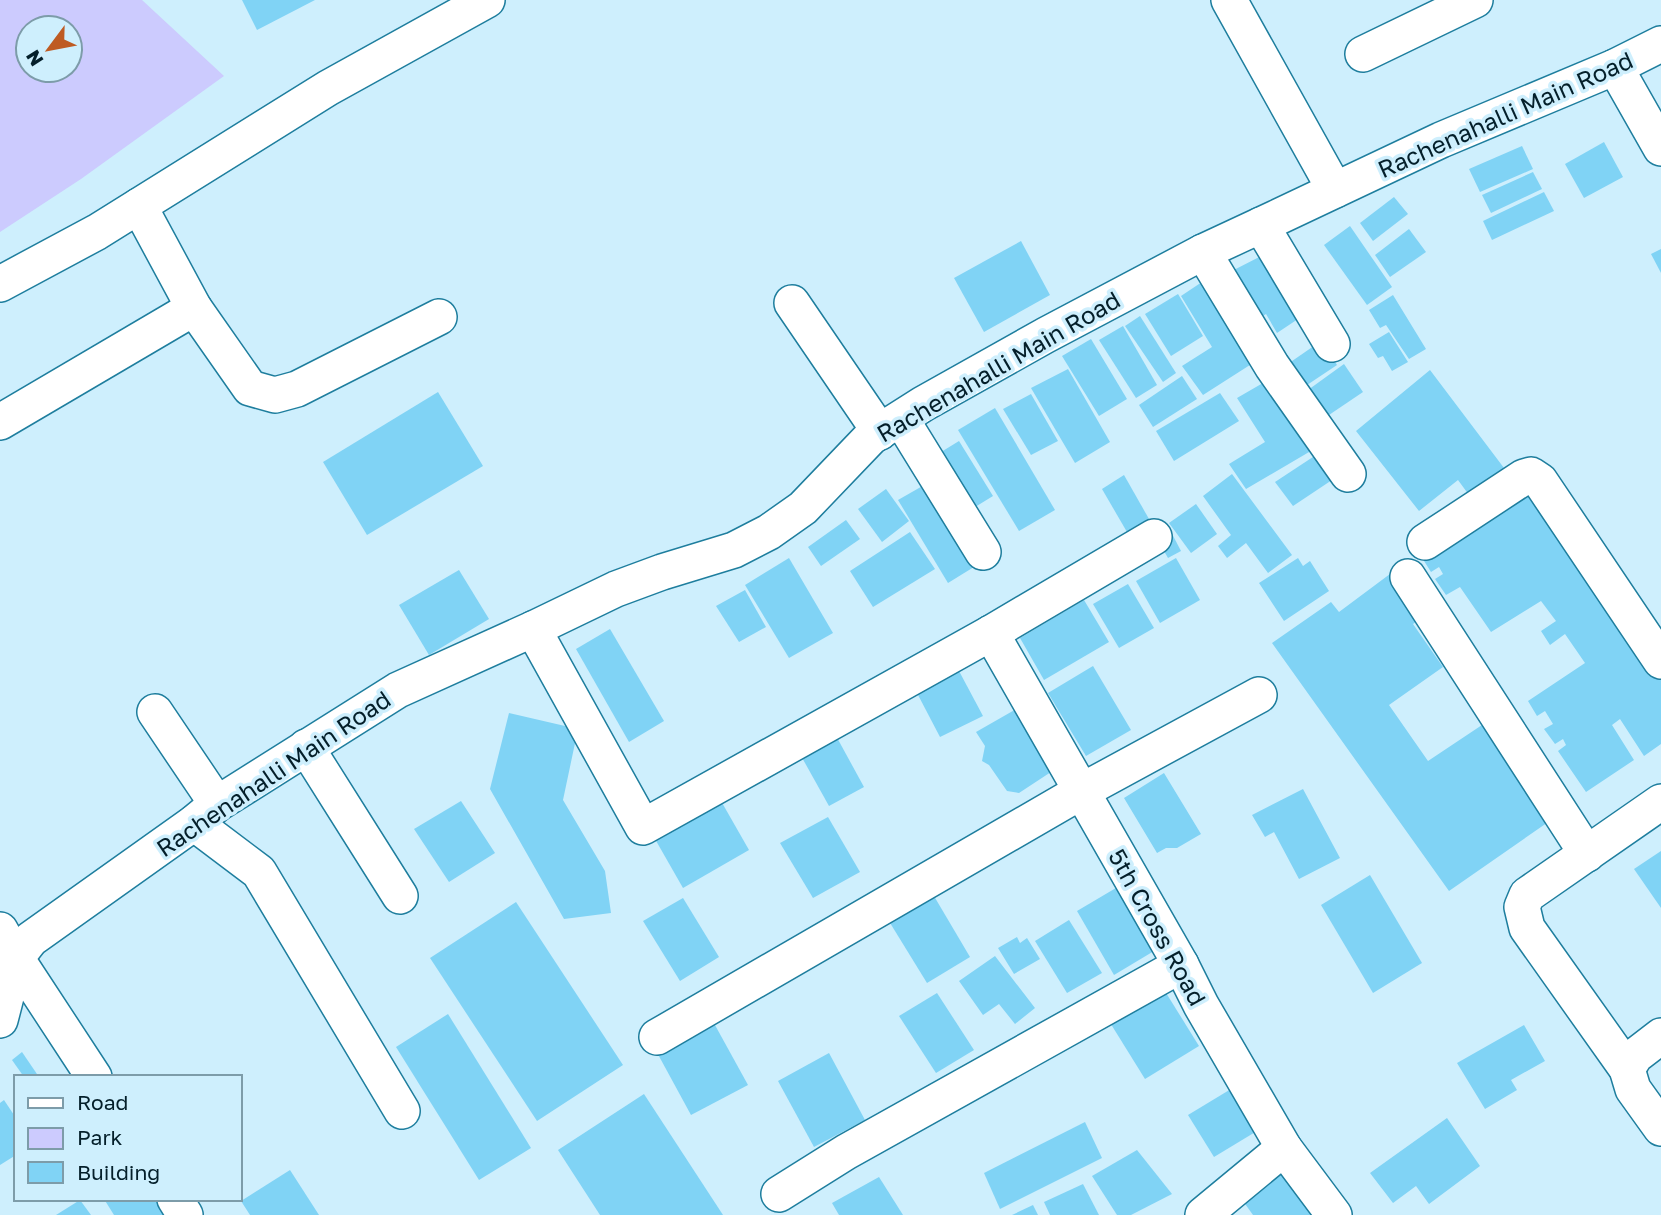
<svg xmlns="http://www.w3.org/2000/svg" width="1661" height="1215" font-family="'Golos Text',sans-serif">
  <rect width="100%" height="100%" fill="#ceeffd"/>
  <!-- green -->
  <path fill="#cccbfe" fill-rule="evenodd" d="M 0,0 L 142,0 L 224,76 L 81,179 L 0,232 ZM 28,28 L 70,28 L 70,70 L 28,70 Z"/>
  <!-- building -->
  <g fill="#80d3f5">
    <polygon points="242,0 315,0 257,30"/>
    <polygon points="1604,142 1623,177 1584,198 1565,164"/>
    <polygon points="1522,146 1533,169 1480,192 1469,169"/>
    <polygon points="1533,172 1542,189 1491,213 1482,195"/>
    <polygon points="1544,192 1554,211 1492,240 1483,221"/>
    <polygon points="1394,197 1408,214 1373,241 1360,223"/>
    <polygon points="1350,226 1392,287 1367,305 1324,245"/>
    <polygon points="1409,229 1426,252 1390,277 1375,255"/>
    <polygon points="1021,241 1050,295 984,332 954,278"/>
    <polygon points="1661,249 1661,273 1651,254"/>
    <polygon points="1269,252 1307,313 1277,333 1266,314 1255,321 1226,274"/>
    <polygon points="1211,276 1264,356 1203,395 1182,366 1212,347 1181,296"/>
    <polygon points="1178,294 1203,336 1171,356 1145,314"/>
    <polygon points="1393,295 1426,349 1409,359 1386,325 1380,328 1369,310"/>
    <polygon points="1140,316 1176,373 1163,382 1125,326"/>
    <polygon points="1123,326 1157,385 1136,398 1099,340"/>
    <polygon points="1389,332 1408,362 1392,371 1383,356 1378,358 1369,344"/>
    <polygon points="1091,339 1127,399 1099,416 1062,356"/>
    <polygon points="1321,341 1337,365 1298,391 1282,368"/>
    <polygon points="1344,364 1363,392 1326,417 1308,390"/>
    <polygon points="1068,369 1110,442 1075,463 1031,388"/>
    <polygon points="1430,370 1504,468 1469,495 1458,480 1419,511 1356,431"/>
    <polygon points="1182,376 1197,399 1153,427 1139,405"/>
    <polygon points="1275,376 1321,445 1246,489 1229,464 1265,442 1237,398"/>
    <polygon points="438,392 483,466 367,535 323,462"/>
    <polygon points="1220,393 1239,421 1174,461 1156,431"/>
    <polygon points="1031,394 1058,441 1031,455 1003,409"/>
    <polygon points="995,408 1055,510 1019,531 958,430"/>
    <polygon points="959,441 993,496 967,512 933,457"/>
    <polygon points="1319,453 1335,478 1293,506 1275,482"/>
    <polygon points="1232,474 1292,555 1268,573 1246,543 1227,558 1218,546 1231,535 1203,496"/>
    <polygon points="1124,475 1149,519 1127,532 1102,489"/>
    <polygon points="933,480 982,562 948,583 898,500"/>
    <polygon points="1527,482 1661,679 1661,744 1644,756 1620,719 1612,725 1634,760 1586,792 1558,751 1566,745 1563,739 1555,744 1544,729 1553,724 1545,711 1537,716 1528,701 1585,663 1565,634 1550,645 1541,631 1556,621 1541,601 1491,632 1460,587 1446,595 1435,579 1443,574 1439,567 1431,572 1419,553"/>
    <polygon points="886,489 909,521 882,542 858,509"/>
    <polygon points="1196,504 1217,534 1191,553 1169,523"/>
    <polygon points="846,520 860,539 821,566 808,547"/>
    <polygon points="1170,530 1181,551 1168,558 1156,537"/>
    <polygon points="910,532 935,569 873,607 850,571"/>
    <polygon points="789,558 833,633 789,658 745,585"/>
    <polygon points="1176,558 1200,600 1160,623 1136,581"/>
    <polygon points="1298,558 1303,566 1310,561 1329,591 1284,621 1259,583"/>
    <polygon points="459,570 489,619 429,655 399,605"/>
    <polygon points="1394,571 1425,615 1413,624 1443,667 1389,705 1428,761 1488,721 1554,818 1449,891 1272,643 1331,602 1339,612"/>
    <polygon points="1128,584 1154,628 1119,648 1093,604"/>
    <polygon points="745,590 766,627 739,642 716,606"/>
    <polygon points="1084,600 1109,642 1044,680 1020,638"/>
    <polygon points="610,629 664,721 629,742 576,649"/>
    <polygon points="1093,666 1131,730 1086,756 1048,693"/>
    <polygon points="959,671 983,716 940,737 917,693"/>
    <polygon points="1018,708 1054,770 1019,793 1007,791 989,765 982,761 985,746 976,732"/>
    <polygon points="509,713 578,729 563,800 605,871 611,913 564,919 490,789"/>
    <polygon points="835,734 864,787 829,806 800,754"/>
    <polygon points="1164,773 1201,834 1177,848 1166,848 1157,853 1124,798"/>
    <polygon points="1303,789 1340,858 1299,879 1274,832 1265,837 1252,815"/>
    <polygon points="461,801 495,853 449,882 414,829"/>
    <polygon points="721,801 749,850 683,888 655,839"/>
    <polygon points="828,817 860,872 813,898 780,843"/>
    <polygon points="1661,851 1661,908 1634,869"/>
    <polygon points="1370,875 1422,963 1373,993 1321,905"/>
    <polygon points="1121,885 1159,948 1114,975 1077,911"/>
    <polygon points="931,891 970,957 927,983 887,918"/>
    <polygon points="683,898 719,957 680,981 643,921"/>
    <polygon points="516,902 623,1065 537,1121 430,958"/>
    <polygon points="1069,920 1102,973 1067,993 1035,941"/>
    <polygon points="1017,937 1020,943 1027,938 1040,959 1014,974 998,948"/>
    <polygon points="995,956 1035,1008 1015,1024 999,1004 983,1015 959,981"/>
    <polygon points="1163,988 1199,1046 1145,1079 1109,1021"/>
    <polygon points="937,993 974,1050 936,1073 899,1016"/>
    <polygon points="448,1014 531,1148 479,1180 396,1047"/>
    <polygon points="710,1016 748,1085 691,1115 654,1047"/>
    <polygon points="1524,1025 1545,1061 1511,1080 1517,1090 1485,1109 1457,1063"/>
    <polygon points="22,1052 39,1077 24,1077 12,1060"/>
    <polygon points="829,1053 865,1120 814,1147 778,1081"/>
    <polygon points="1231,1089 1257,1131 1214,1157 1188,1115"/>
    <polygon points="644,1094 723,1215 600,1215 558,1150"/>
    <polygon points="4,1100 16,1118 16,1155 0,1165 0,1103"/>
    <polygon points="1447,1118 1480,1166 1429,1204 1416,1186 1393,1203 1370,1173"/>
    <polygon points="1085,1122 1102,1158 1000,1209 984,1173"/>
    <polygon points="1137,1150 1172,1194 1131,1215 1117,1215 1092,1176"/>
    <polygon points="290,1170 319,1215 250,1215 241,1201"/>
    <polygon points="1286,1171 1317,1215 1253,1215 1243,1201"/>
    <polygon points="879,1177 903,1215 839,1215 832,1203"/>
    <polygon points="1083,1184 1099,1215 1050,1215 1044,1202"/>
    <polygon points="104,1199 170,1199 180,1215 114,1215"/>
    <polygon points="80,1200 91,1215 56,1215"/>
    <polygon points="1033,1205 1038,1215 1012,1215"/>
  </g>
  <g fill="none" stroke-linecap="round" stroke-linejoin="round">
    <!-- minor casing -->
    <g stroke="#1e7e9e" stroke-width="38">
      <g id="minor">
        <polyline points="1229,0 1335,190"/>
        <polyline points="1363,54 1475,0"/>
        <polyline points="1615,67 1661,148"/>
        <polyline points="139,206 194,308 250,388 275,395 297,389 439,317"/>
        <polyline points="1261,225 1332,344"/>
        <polyline points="1203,252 1272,366 1348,474"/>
        <polyline points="0,284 97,232 328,88 487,0"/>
        <polyline points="792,303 880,432"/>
        <polyline points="901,419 983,552"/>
        <polyline points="0,422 194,308"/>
        <polyline points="1425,542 1524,477 1531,475 1540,481 1661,661"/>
        <polyline points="1408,577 1587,854"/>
        <polyline points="533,629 643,827 991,633 1154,537"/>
        <polyline points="991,633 1181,965 1201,1005 1284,1148 1334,1215"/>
        <polyline points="155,712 217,804"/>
        <polyline points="306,747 400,896"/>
        <polyline points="1661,802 1527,895 1522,907 1527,928 1627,1069 1633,1089 1661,1128"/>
        <polyline points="194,823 259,872 402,1111"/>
        <polyline points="0,930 16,958 94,1077"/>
        <polyline points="0,1020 16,958 31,939 194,823 217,804 398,690 533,629 616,589 662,572 734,550 769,532 803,508 871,437 923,404 1046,335 1203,252 1276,218 1441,140 1615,67 1661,44"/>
        <polyline points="657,1037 1082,791 1259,695"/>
        <polyline points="1627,1069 1635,1056 1661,1036"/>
        <polyline points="779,1194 846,1152 1181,965"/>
        <polyline points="175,1199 185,1215"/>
        <polyline points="1203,1215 1284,1148"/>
      </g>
    </g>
    <!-- minor -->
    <use href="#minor" stroke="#fff" stroke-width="35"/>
  </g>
  <g text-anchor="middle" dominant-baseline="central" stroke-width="7" stroke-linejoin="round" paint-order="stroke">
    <!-- street labels -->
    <g font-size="24" fill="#041f2a" stroke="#ceeffd">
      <text transform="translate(1505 114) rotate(-24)">Rachenahalli Main Road</text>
      <text transform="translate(998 366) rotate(-30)">Rachenahalli Main Road</text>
      <text transform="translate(273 773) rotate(-34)">Rachenahalli Main Road</text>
      <text transform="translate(1158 927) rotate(61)">5th Cross Road</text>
    </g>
  </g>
  <!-- legend -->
  <rect x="14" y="1075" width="228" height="126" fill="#ceeffd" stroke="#7d9ca9" stroke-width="2"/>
  <rect x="28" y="1098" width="35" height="10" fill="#ffffff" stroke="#7d9ca9" stroke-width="2"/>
  <text x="77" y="1110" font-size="21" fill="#041f2a">Road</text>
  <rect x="28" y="1128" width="35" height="21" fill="#cccbfe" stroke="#7d9ca9" stroke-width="2"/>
  <text x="77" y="1145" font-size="21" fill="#041f2a">Park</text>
  <rect x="28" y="1162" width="35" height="21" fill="#80d3f5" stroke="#7d9ca9" stroke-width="2"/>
  <text x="77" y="1180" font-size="21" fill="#041f2a">Building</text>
  <!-- north arrow -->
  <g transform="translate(49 49) rotate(238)"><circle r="33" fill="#ceeffd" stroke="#7d9ca9" stroke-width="2"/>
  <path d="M0-5L12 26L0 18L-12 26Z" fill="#be5b23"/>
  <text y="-10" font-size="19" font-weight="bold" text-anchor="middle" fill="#041f2a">N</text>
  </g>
</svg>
